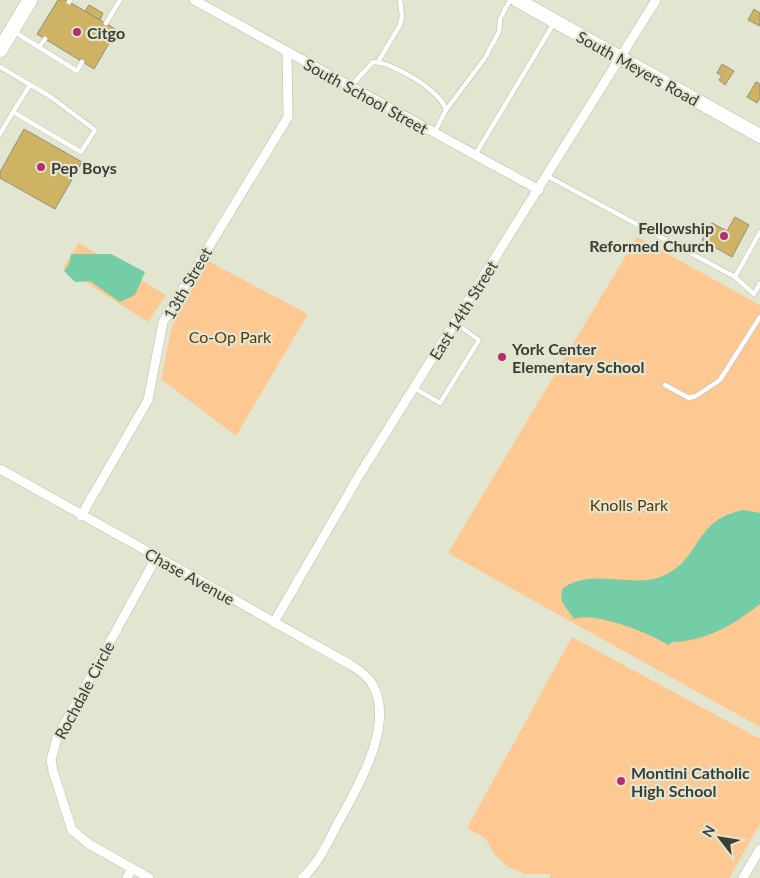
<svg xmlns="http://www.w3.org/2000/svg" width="760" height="878" font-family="Lato,sans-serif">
  <rect width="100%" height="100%" fill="#e2e6d1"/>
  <!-- green -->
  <g fill="#fdc892">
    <polygon points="637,237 760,305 760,727 448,553"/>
    <polygon points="79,243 166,295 148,322 63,268"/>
    <polygon points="208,261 308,314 236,436 161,379 172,326"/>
    <polygon points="572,637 760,739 760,824 729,878 550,878 550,874 525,874 508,867 495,855 485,838 467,828"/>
  </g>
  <!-- water -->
  <g fill="#74cda6">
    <polygon points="71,254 111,254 145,272 135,295 120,302 90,281 75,282 64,271 69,264"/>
    <path d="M 743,510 L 760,513 L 760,604 C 733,625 707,641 672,642 L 668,645 C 651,634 595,611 574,619 C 568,608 557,603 563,588 C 595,566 636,592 669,573 C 702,554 695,520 743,510 Z"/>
  </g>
  <!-- building -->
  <g fill="#ceb364" stroke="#958f7c">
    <polygon points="58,0 66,0 117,30 94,69 37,34"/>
    <polygon points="89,5 103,13 100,20 85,11"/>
    <polygon points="754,9 760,13 760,26 748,20"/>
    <polygon points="722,64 734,71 725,85 719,80 722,76 717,73"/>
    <polygon points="756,82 760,84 760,98 757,103 747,97"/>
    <polygon points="24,129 82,162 55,209 0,178 0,172"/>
    <polygon points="735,217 749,225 732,257 702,240 712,223 727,231"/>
  </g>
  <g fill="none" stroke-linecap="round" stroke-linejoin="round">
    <!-- lane casing -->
    <g stroke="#b9bca8" stroke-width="5.5">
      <g id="lane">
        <polyline points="69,2 70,0"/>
        <polyline points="106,23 120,0"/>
        <polyline points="13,31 77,71 82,62"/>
        <polyline points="39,47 45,39"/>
        <polyline points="378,62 400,25 402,16 400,0"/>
        <polyline points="0,67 51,97 95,130 81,152 13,112 0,134"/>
        <path d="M 351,86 L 373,62 C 393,62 441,91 446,110 L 434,133"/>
        <polyline points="446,110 485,58 499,32 500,19 510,0"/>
        <polyline points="13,112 30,85"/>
        <polyline points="475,155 554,23"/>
        <polyline points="547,176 735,277 754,294 760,283"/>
        <polyline points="735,277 760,232"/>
        <polyline points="665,385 689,398 696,396 720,380 760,317"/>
        <polyline points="414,388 440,403 479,340 455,323"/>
      </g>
    </g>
    <!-- street casing -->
    <g stroke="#b9bca8" stroke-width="10">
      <g id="street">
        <polyline points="194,0 539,190"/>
        <path d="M 0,469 L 351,665 C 359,670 366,675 371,682 C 397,721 358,787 339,821 C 328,841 319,864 302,878"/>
        <polyline points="81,516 148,400 163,322 288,117 287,53"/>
        <polyline points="274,622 360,474 656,0"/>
        <polyline points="127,878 132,868"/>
        <polyline points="149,878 89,844 72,830 53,771 51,760 57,738 156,558"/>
        <polyline points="743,878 760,849"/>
      </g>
    </g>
    <!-- secondary casing -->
    <g stroke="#b9bca8" stroke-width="15">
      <polyline id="secondary" points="517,0 760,136"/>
    </g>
    <!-- primary casing -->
    <g stroke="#b9bca8" stroke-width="16">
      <polyline id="primary" points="0,50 30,0"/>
    </g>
    <!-- lane -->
    <use href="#lane" stroke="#fff" stroke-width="4.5"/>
    <!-- street -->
    <use href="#street" stroke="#fff" stroke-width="9"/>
    <!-- secondary -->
    <use href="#secondary" stroke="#fff" stroke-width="14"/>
    <!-- primary -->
    <use href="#primary" stroke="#fff" stroke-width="15"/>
  </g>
  <!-- markers -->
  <g fill="#b42d70" stroke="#e2e6d1" stroke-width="2">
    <circle cx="77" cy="32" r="5"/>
    <circle cx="41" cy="167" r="5"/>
    <circle cx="724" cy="236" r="5"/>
    <circle cx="502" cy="357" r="5"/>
    <circle cx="621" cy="781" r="5"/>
  </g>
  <g text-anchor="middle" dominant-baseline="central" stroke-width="4.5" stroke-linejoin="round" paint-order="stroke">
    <!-- poi labels -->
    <g font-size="16" font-weight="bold" fill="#3c3e35" stroke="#e2e6d1" text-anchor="start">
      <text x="87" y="32">Citgo</text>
      <text x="51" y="167">Pep Boys</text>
      <text x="714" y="227" text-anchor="end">Fellowship<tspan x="714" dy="18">Reformed Church</tspan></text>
      <text x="512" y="348">York Center<tspan x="512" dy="18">Elementary School</tspan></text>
      <text x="631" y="772">Montini Catholic<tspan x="631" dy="18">High School</tspan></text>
    </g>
    <!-- street labels -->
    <g font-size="16" fill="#3c3e35" stroke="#e2e6d1">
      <text transform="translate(638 68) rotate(29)">South Meyers Road</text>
      <text transform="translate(366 96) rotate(29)">South School Street</text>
      <text transform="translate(187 283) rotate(-60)">13th Street</text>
      <text transform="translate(463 310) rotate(-58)">East 14th Street</text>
      <text transform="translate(190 576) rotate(29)">Chase Avenue</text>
      <text transform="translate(84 690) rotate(-62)">Rochdale Circle</text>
    </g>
    <!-- park labels -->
    <g font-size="16" fill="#5d3805" stroke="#e2e6d1">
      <text x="230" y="336">Co-Op Park</text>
      <text x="629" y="504">Knolls Park</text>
    </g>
  </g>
  <!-- north arrow -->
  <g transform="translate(720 838) rotate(301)" stroke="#e2e6d1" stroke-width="4" paint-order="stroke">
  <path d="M0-4L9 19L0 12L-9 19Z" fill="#3c3e35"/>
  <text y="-8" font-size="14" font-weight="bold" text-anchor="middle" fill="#3c3e35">N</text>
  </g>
</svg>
